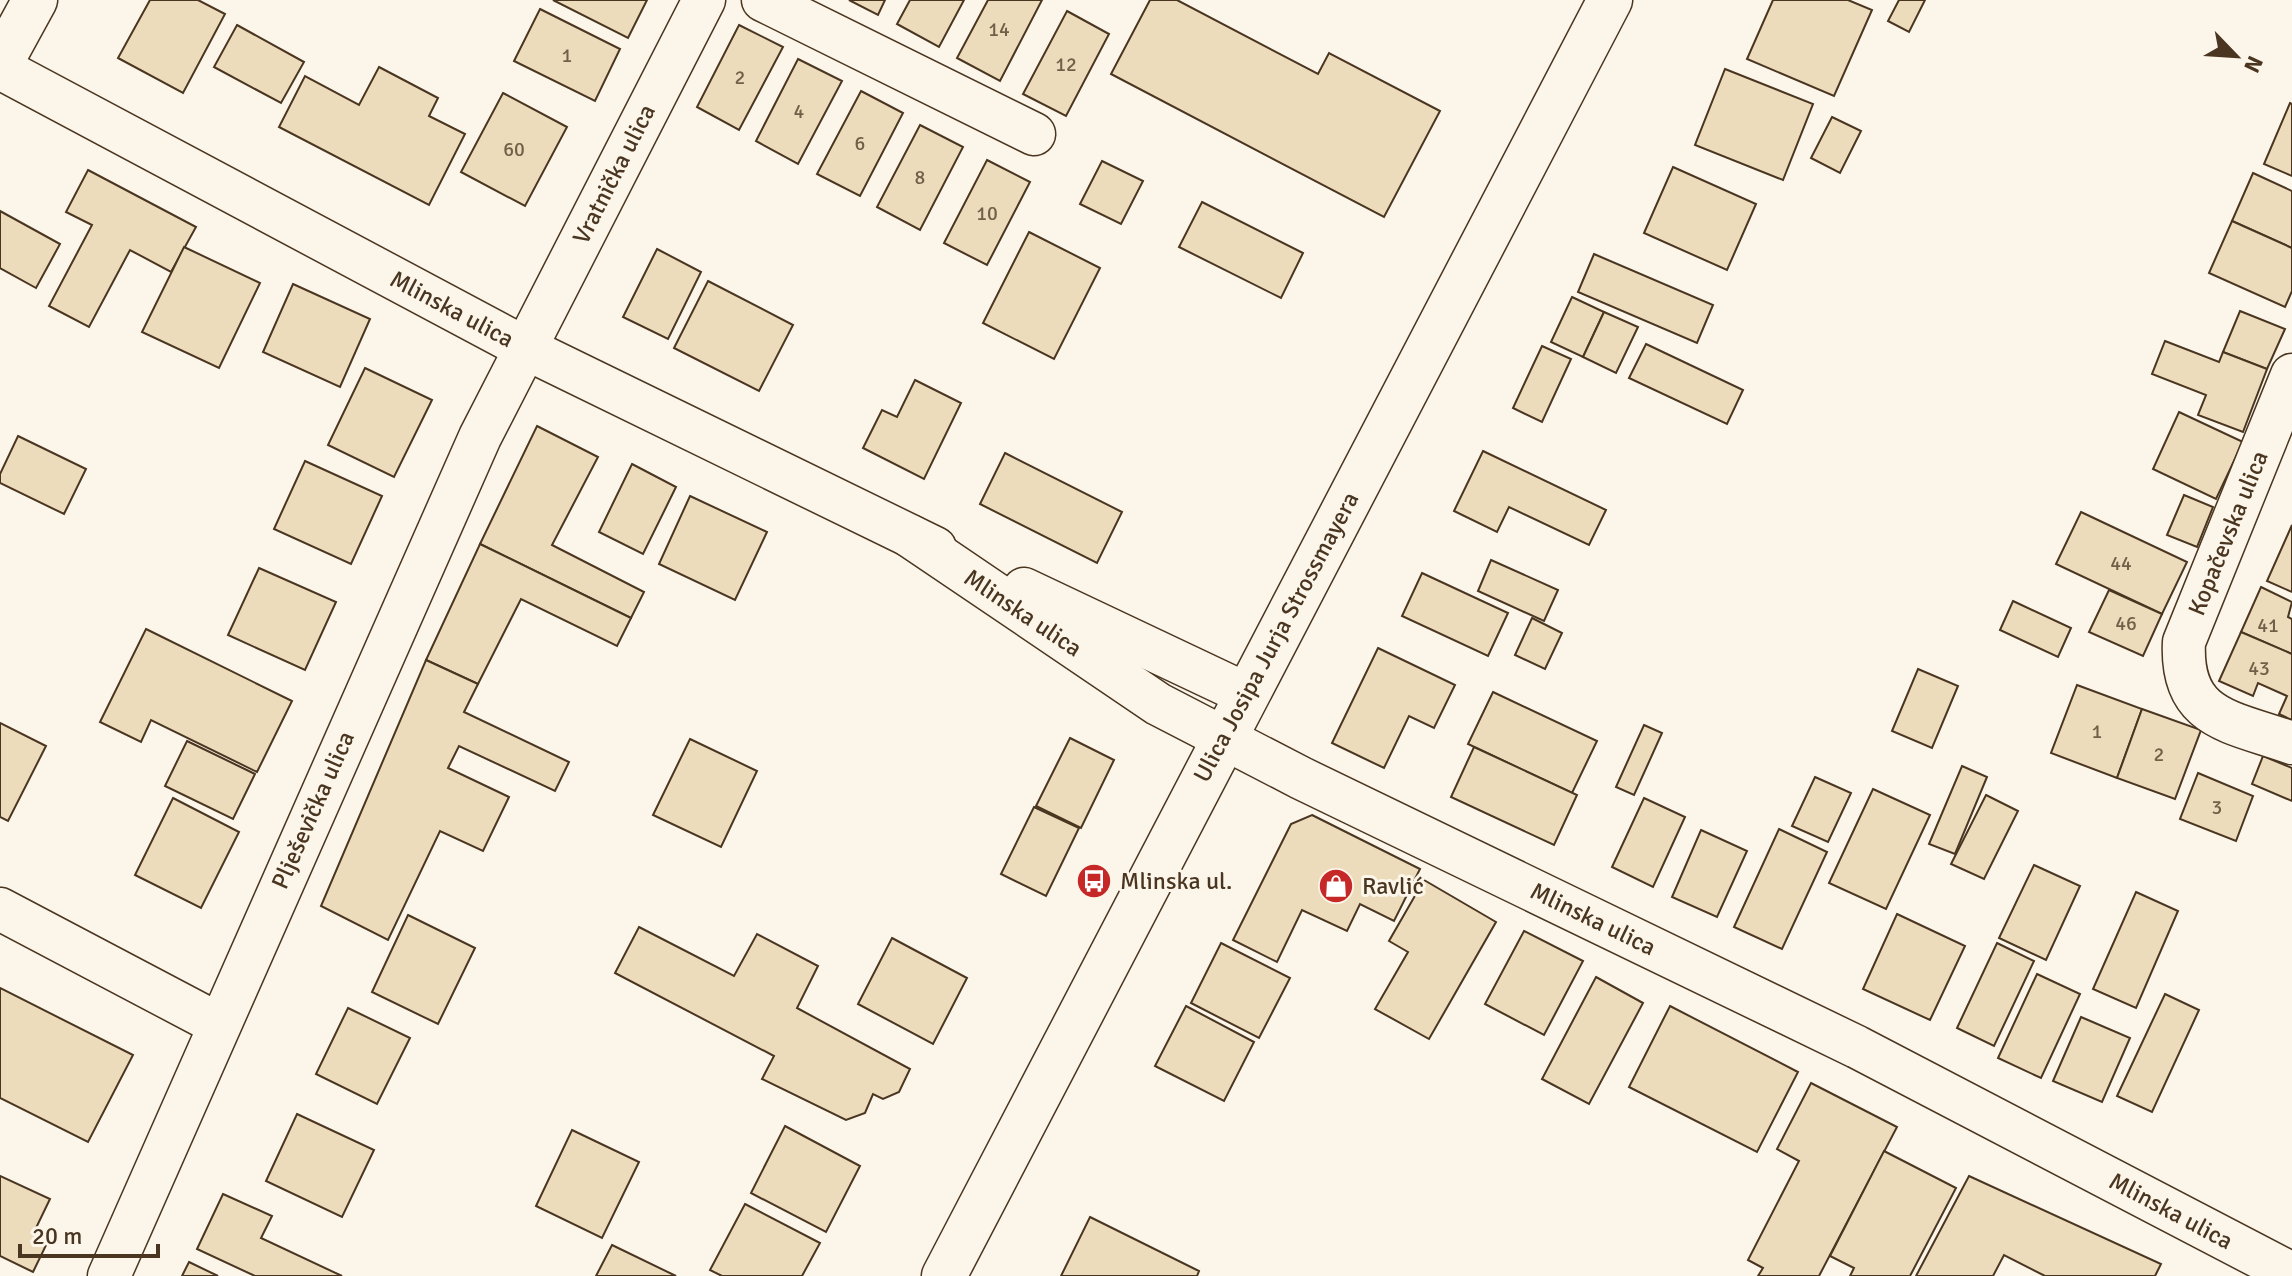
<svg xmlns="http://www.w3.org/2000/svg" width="2292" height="1276" font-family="Signika,sans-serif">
  <rect width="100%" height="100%" fill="#fbf6e9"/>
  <!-- building -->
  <g fill="#ecdcbc" stroke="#4a3520" stroke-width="2">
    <polygon points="150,0 198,0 225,14 183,93 118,58"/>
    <polygon points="553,0 647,0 628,38"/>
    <polygon points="849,0 885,0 878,15"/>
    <polygon points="910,0 964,0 939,47 897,24"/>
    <polygon points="988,0 1042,0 1000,81 957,58"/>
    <polygon points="1150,0 1177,0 1318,74 1329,53 1440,111 1384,217 1111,74"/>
    <polygon points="1773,0 1848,0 1872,10 1834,96 1747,59"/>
    <polygon points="1899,0 1925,0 1909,32 1888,21"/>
    <polygon points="540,9 620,49 595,101 514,61"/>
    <polygon points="1067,11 1109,34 1066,116 1023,94"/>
    <polygon points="237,25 304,62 281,103 214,67"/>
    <polygon points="739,25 783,47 739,130 697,107"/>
    <polygon points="798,59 842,81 798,164 756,141"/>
    <polygon points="379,67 438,98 429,116 465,134 429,205 279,127 305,76 359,105"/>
    <polygon points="1725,69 1813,104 1783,180 1695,145"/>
    <polygon points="861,91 903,113 860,196 817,174"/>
    <polygon points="503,93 567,127 525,206 461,172"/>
    <polygon points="2290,103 2292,104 2292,176 2264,164"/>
    <polygon points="1832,117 1861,131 1840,173 1811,158"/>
    <polygon points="920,125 963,147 920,230 877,207"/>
    <polygon points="987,160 1030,182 987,265 944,243"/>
    <polygon points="1102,161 1143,181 1121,224 1080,204"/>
    <polygon points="1673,167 1756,204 1727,270 1644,233"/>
    <polygon points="88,170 196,227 171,272 130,250 89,327 49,306 92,225 66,212"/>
    <polygon points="2253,173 2292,191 2292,248 2232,221"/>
    <polygon points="1202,202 1303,253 1281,298 1179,247"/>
    <polygon points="0,211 60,244 36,288 0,268"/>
    <polygon points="2232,221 2292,248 2292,291 2285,307 2209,273"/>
    <polygon points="1029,232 1100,268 1054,359 983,323"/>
    <polygon points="184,247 260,283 219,368 142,332"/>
    <polygon points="657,249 701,272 668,339 623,317"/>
    <polygon points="1594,254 1713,305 1697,343 1578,292"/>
    <polygon points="708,281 793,325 759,391 674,348"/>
    <polygon points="293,284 370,319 340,387 263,352"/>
    <polygon points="1572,297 1604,312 1583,357 1551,342"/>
    <polygon points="2240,311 2285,329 2267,369 2223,352"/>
    <polygon points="1604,312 1638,327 1616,373 1583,357"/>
    <polygon points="2165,341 2219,362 2223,352 2267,369 2243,432 2198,415 2206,395 2152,374"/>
    <polygon points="1646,344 1743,390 1727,424 1629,378"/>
    <polygon points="1542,346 1571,359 1542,422 1513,408"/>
    <polygon points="365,368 432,400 394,477 328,445"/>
    <polygon points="915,380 961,403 924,479 863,448 882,410 897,417"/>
    <polygon points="2179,412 2243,442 2216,499 2153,469"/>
    <polygon points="537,426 598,457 552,545 644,592 631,618 480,544"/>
    <polygon points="18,436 86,469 64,514 0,483 0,474"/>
    <polygon points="1483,451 1606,510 1589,545 1509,507 1497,532 1454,511"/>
    <polygon points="1005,453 1122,512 1097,563 980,504"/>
    <polygon points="305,461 382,496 351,564 274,529"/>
    <polygon points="632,464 676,487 643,554 599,532"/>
    <polygon points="2184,495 2213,507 2197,547 2167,535"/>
    <polygon points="690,496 767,532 735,600 659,564"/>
    <polygon points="2081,512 2187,562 2162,614 2056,564"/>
    <polygon points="2292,525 2292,592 2267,581"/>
    <polygon points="480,544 631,618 617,646 521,599 478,684 426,660"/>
    <polygon points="1491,560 1558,590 1544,621 1478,591"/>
    <polygon points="259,568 336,602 305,670 228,635"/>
    <polygon points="1422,573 1508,613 1488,656 1402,616"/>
    <polygon points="2261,587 2292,602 2288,617 2292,619 2292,654 2241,632"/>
    <polygon points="2109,590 2162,614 2143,656 2089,632"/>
    <polygon points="2013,601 2071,628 2058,657 2000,630"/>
    <polygon points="1532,618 1562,633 1545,669 1515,655"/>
    <polygon points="146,629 292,701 257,772 151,720 141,742 100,722"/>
    <polygon points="2241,632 2292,654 2292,720 2279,714 2287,696 2258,683 2253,696 2219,681"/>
    <polygon points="1378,648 1455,685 1434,728 1409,716 1384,768 1332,743"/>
    <polygon points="426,660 478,684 464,712 569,762 555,791 459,746 448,768 509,797 483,851 440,831 388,940 321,906"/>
    <polygon points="1918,669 1958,686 1932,748 1892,731"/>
    <polygon points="2077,685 2142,709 2117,778 2051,753"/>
    <polygon points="1493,692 1597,741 1572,793 1468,744"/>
    <polygon points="2142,709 2201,730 2175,799 2117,778"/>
    <polygon points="0,723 46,746 8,821 0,817"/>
    <polygon points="1644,725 1662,733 1634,795 1616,787"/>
    <polygon points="1070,738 1114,760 1081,828 1036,806"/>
    <polygon points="690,739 757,771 721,847 653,815"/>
    <polygon points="187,741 255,774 233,819 165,786"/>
    <polygon points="1474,747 1577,795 1554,845 1451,797"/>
    <polygon points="2263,756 2292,768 2292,801 2252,784"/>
    <polygon points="1962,766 1987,777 1955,854 1929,844"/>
    <polygon points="2198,773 2253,796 2236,841 2180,819"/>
    <polygon points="1815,777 1851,793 1828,842 1792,826"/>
    <polygon points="1873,789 1930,815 1886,909 1829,883"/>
    <polygon points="1986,795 2018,811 1984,879 1951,864"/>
    <polygon points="173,798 239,832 201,908 135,875"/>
    <polygon points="1644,798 1685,817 1653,887 1612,867"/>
    <polygon points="1034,807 1079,828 1046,896 1001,874"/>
    <polygon points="1312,815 1420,869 1394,921 1360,904 1347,931 1302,910 1277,962 1233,940 1291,824"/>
    <polygon points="1779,829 1827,852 1782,949 1734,927"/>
    <polygon points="1701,830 1747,851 1717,917 1672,897"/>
    <polygon points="2034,865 2080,886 2046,960 1999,938"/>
    <polygon points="1424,880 1496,922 1429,1039 1375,1009 1408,952 1389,941"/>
    <polygon points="2136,892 2178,911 2136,1008 2093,989"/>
    <polygon points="1897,914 1965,946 1930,1020 1863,989"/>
    <polygon points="408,915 475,948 438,1024 372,992"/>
    <polygon points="639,927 734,976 757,934 818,966 797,1008 910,1069 899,1092 883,1099 873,1094 865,1113 846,1120 762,1079 774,1056 615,973"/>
    <polygon points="1524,931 1583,961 1544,1035 1485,1004"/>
    <polygon points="892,938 967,978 933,1044 858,1004"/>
    <polygon points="1221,943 1290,978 1259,1038 1191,1003"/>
    <polygon points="1997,943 2034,961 1994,1046 1957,1028"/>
    <polygon points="2037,974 2080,994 2041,1078 1998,1058"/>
    <polygon points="1596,977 1643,1003 1589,1104 1542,1079"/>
    <polygon points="0,988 133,1055 88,1142 0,1098"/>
    <polygon points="2165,994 2199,1010 2152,1112 2117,1096"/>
    <polygon points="1186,1006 1254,1042 1224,1101 1155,1066"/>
    <polygon points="1670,1006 1798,1072 1757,1152 1629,1087"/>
    <polygon points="348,1008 410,1038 377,1104 316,1074"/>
    <polygon points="2081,1017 2130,1038 2102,1102 2053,1081"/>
    <polygon points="1811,1083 1897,1127 1819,1276 1758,1276 1763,1268 1748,1260 1799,1161 1777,1149"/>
    <polygon points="297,1114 374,1150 342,1217 266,1181"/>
    <polygon points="785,1126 860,1166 826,1232 751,1193"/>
    <polygon points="572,1130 639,1162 602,1238 536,1206"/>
    <polygon points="1884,1151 1956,1188 1910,1276 1850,1276 1854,1268 1830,1256"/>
    <polygon points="0,1176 50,1199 35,1230 50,1237 33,1272 0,1256"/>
    <polygon points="1969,1176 2161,1264 2155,1276 2045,1276 2004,1255 1993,1276 1916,1276"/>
    <polygon points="223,1194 272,1216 261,1238 342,1276 255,1276 197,1249"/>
    <polygon points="745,1204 820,1243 802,1276 722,1276 710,1270"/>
    <polygon points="1090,1217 1199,1271 1197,1276 1061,1276"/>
    <polygon points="612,1245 676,1276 596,1276"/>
    <polygon points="189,1262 218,1276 182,1276"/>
  </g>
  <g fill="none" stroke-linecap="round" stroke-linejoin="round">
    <!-- minor casing -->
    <g stroke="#4a3520" stroke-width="45">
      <g id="minor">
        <polyline points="763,0 1034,134"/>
        <polyline points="0,68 525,348 935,548"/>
        <path d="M 2292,375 L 2184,642 C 2180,720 2231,721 2292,743"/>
        <polyline points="910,536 1158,704 1301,778 1857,1047 2292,1274"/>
        <polyline points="1024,589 1246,694"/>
        <polyline points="0,909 218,1024"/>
        <polyline points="109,1276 480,437 704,0"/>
      </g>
    </g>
    <!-- tertiary casing -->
    <g stroke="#4a3520" stroke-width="47">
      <polyline id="tertiary" points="0,64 35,0"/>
    </g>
    <!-- primary casing -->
    <g stroke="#4a3520" stroke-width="47">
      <polyline id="primary" points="944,1276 1610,0"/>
    </g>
    <!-- minor -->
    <use href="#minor" stroke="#fbf6e9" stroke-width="42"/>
    <!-- tertiary -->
    <use href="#tertiary" stroke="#fbf6e9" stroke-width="44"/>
    <!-- primary -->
    <use href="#primary" stroke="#fbf6e9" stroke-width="44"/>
  </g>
  <!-- icons -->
  <defs>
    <g id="bus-disc" transform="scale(1.8)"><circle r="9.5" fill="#c62828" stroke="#fbf6e9"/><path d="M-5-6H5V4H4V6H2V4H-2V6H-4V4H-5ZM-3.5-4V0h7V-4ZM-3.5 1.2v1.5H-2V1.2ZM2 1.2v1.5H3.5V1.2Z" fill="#fff"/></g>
    <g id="shop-disc" transform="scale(1.8)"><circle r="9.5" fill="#c62828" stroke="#fbf6e9"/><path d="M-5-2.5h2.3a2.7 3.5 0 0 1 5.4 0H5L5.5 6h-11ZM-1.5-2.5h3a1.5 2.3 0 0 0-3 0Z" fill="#fff"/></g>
  </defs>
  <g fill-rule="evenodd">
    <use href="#bus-disc" x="1094" y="881"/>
    <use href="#shop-disc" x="1336" y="886"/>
  </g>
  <g text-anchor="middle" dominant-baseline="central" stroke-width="6" stroke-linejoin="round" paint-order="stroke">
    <!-- number labels -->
    <g font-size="20" fill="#725f47">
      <text x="999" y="29">14</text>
      <text x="567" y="55">1</text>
      <text x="1066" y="64">12</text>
      <text x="740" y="77">2</text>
      <text x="799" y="111">4</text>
      <text x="860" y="143">6</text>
      <text x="514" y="149">60</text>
      <text x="920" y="177">8</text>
      <text x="987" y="213">10</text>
      <text x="2121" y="563">44</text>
      <text x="2126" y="623">46</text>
      <text x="2268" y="625">41</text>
      <text x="2259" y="668">43</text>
      <text x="2097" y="731">1</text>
      <text x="2159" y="754">2</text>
      <text x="2217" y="807">3</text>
    </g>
    <!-- street labels -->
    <g font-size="24" fill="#4a3520" stroke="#fbf6e9">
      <text transform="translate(614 174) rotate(-63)">Vratnička ulica</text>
      <text transform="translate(452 309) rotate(28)">Mlinska ulica</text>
      <text transform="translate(2228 533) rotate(-68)">Kopačevska ulica</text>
      <text transform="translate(1023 613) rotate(34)">Mlinska ulica</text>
      <text transform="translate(1276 637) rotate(-62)">Ulica Josipa Jurja Strossmayera</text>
      <text transform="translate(313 810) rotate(-66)">Plješevička ulica</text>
      <text transform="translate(1593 919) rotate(26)">Mlinska ulica</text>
      <text transform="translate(2171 1211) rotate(28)">Mlinska ulica</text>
    </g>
    <!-- poi labels -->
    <g font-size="24" fill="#4a3520" stroke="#fbf6e9" text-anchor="start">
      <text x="1120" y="881">Mlinska ul.</text>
      <text x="1362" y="886">Ravlić</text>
    </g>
  </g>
  <!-- north arrow -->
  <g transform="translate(2236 56) rotate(115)" stroke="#fbf6e9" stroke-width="6" paint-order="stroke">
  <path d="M0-6L14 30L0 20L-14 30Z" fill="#4a3520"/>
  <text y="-12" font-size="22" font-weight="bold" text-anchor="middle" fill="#4a3520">N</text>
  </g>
  <!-- scale -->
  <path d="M20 1244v12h138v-12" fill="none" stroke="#4a3520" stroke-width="4"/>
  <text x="32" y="1244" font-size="24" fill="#4a3520" stroke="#fbf6e9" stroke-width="6" paint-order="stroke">20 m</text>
</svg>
